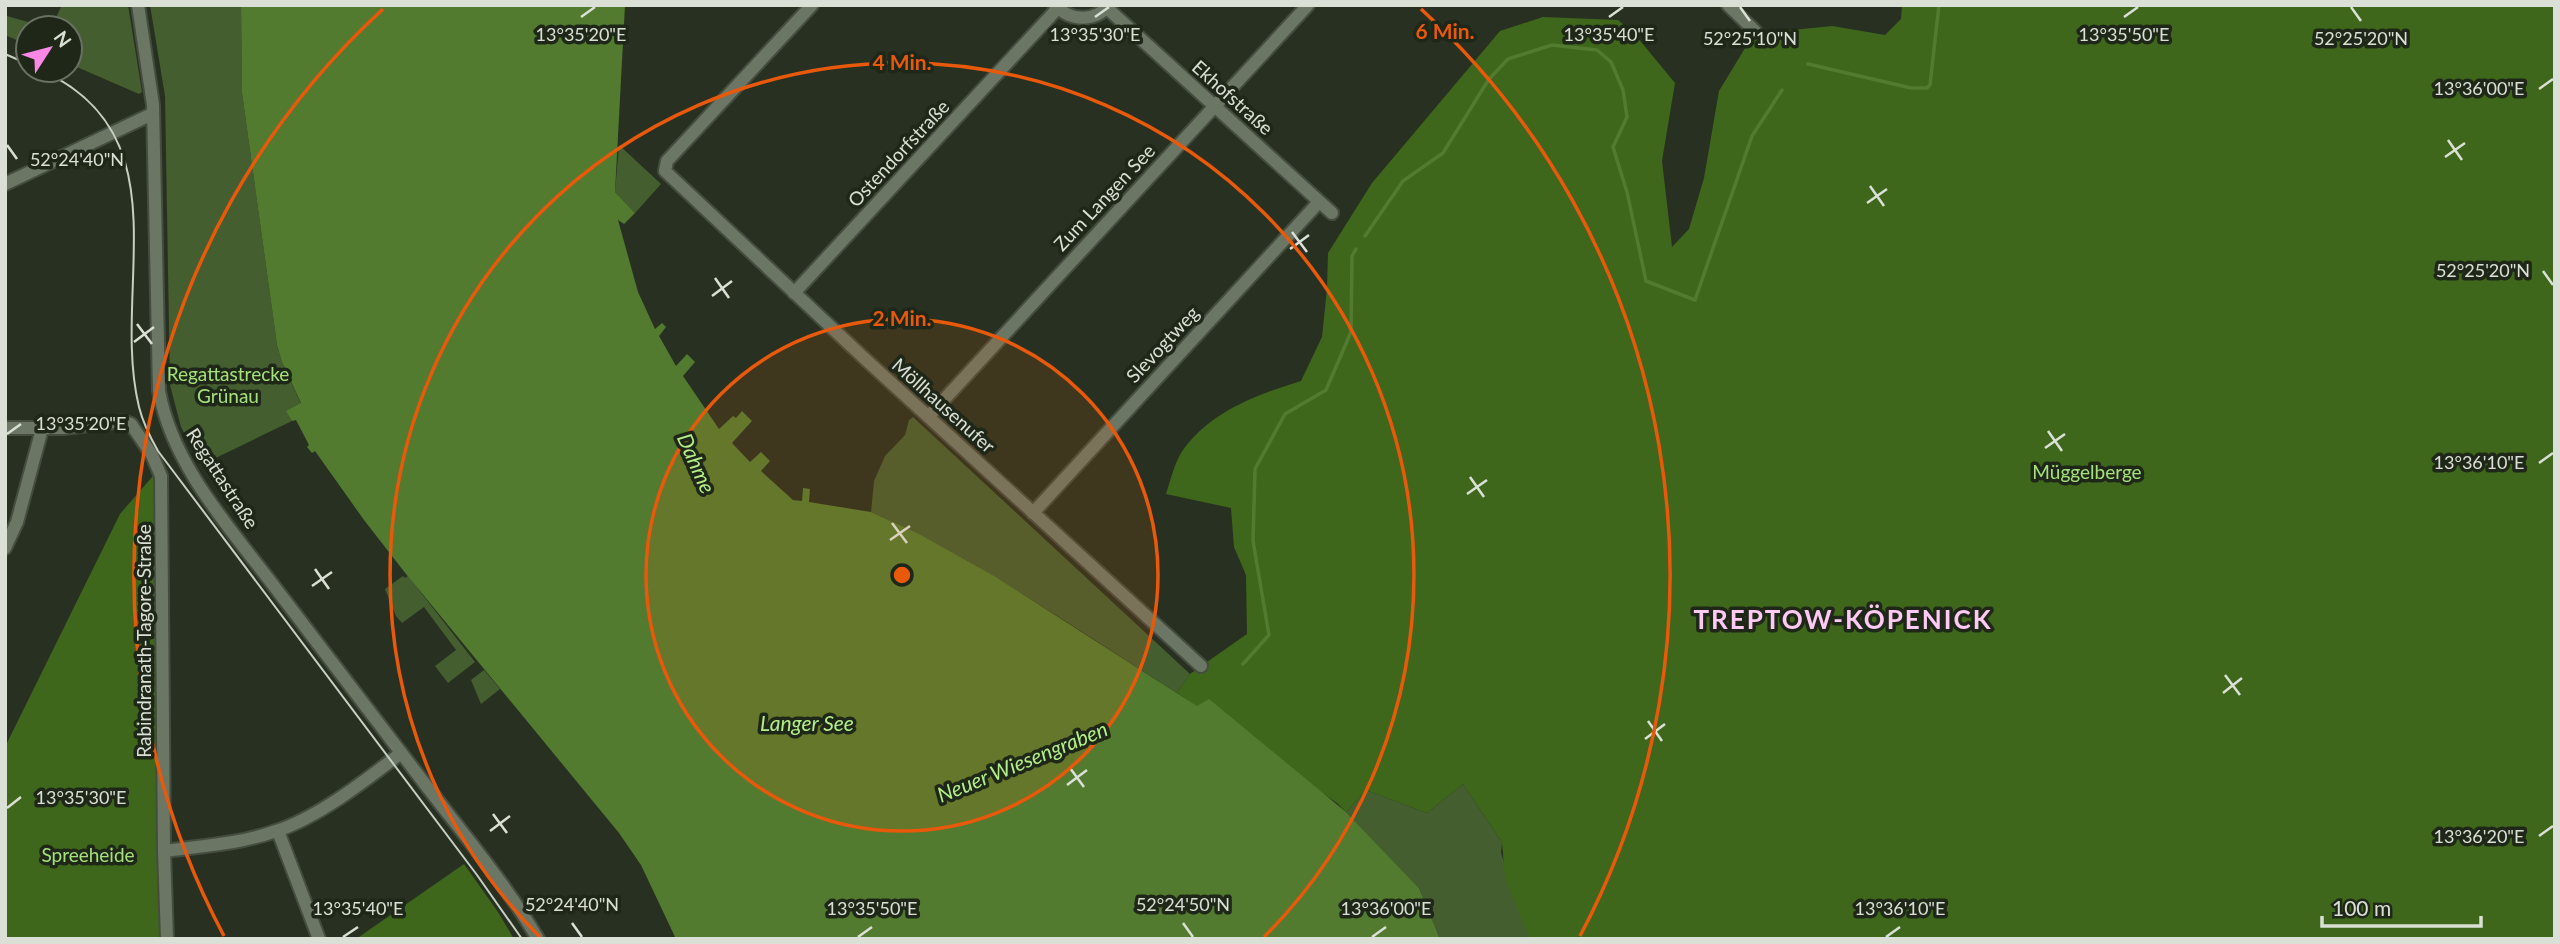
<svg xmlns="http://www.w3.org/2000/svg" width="2560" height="944" font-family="Lato,sans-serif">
  <rect width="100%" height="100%" fill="#283121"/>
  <!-- green -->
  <g fill="#445e30">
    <polygon points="66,5 128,5 142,92 139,94 70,64 70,28 51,28 61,7"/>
    <polygon points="150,5 241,5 242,93 277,345 282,362 301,404 288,414 292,421 201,465 181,427 170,385 165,96"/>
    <polygon points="7,16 49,28 28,28 28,45 5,35 5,18"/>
    <polygon points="619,145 661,184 635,213 615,192"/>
    <path d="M 913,417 L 1190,674 L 1177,693 C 1077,629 979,561 871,512 L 874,481 L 885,456 L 905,435 L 909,420 Z"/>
    <polygon points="403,576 405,578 408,576 475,662 448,683 435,666 456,650 424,607 402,623 396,616 385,589"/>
    <polygon points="484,670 500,689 481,704 471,680"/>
    <polygon points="1463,784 1502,842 1501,853 1530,939 1440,939 1419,888 1346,812 1366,790 1427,813"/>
  </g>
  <!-- forest -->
  <g fill="#3f671b">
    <path d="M 1902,5 L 2555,5 L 2555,939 L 1530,939 L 1505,879 L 1502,842 L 1463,784 L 1427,813 L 1366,790 L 1346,812 L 1337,803 L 1177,693 L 1190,674 L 1247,634 L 1246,575 L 1234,547 L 1231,508 L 1166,494 C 1170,482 1174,465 1181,453 C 1209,412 1256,395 1301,381 L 1322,337 L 1327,289 L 1328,253 L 1372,183 L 1500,31 L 1543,17 L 1618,20 L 1637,37 L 1675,83 L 1662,161 L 1672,247 L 1689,229 L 1704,178 L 1719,91 L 1750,40 L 1773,32 L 1832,26 L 1885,35 L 1901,19 Z"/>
    <polygon points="153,476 174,939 5,939 5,747 120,514"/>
    <polygon points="464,864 498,912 514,939 356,939"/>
  </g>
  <!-- water -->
  <polygon fill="#527b30" points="241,5 625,5 615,192 635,213 624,224 618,220 638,292 655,329 662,323 666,327 659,336 676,366 687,354 695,362 683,376 719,429 733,416 736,418 742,411 752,421 732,443 750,462 761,452 770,461 761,471 793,500 802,501 803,488 810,489 809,502 871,512 919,534 994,576 1197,706 1209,699 1346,812 1419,888 1440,939 676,939 641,865 619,833 406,574 364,520 315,451 312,453 307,447 309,445 296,420 292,421 286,411 301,403 282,362 277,345 242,93"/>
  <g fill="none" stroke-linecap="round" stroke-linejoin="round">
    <!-- stream -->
    <g stroke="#527b30" stroke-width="3.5">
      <polyline points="1808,64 1911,88 1927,88 1930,85 1939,5"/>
      <polyline points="1365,236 1403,181 1443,153 1489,79 1508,59 1552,45 1597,50 1611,62 1623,90 1627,117 1613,147 1627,192 1646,281 1695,300 1752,136 1782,90"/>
      <polyline points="1243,664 1269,635 1253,541 1255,469 1285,414 1326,390 1351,332 1352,256 1356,249"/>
    </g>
    <!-- minor casing -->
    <g stroke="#454d3f" stroke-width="16">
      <g id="minor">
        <path d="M 138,5 L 153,105 L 159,391 C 173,467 231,529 277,590 C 328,656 378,722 428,788 C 466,837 507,886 538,939"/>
        <polyline points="812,5 667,161 665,171 864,358 1201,666"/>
        <path d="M 1055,5 C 1071,22 1094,22 1110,5"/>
        <polyline points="1728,5 1756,32"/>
        <polyline points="1107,8 1332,213"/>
        <polyline points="5,184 152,114"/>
        <polyline points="794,293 1058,8"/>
        <polyline points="929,416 1308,5"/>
        <polyline points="5,428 63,428 123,421 131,424 152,455 161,476 164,851 167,939"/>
        <polyline points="1033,513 1319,202"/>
        <polyline points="5,548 17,522 42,429"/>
        <polyline points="278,831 319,939"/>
        <path d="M 164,851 C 201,846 240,844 276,831 C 319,817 366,780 401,753"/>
      </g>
    </g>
    <!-- minor -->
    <use href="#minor" stroke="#6b7665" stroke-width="12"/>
    <!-- tram -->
    <g stroke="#c7cec3" stroke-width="2">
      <polyline points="5,54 28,64"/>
      <path d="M 41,70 C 186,136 110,288 139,407 C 143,423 150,437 158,451 L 477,875 L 522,939"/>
    </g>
  </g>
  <!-- ticks -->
  <path fill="none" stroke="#dae0d6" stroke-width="2.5" d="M 1740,7 L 1750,21M 2351,7 L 2361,21M 581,17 L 595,7M 1095,17 L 1109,7M 1609,17 L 1623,7M 2124,17 L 2138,7M 2539,89 L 2553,79M 2448,140 L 2462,160M 7,145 L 17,159M 2445,157 L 2465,143M 1870,186 L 1884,206M 1867,203 L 1887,189M 1292,232 L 1307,252M 1290,249 L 1309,235M 2543,271 L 2553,285M 715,278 L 729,298M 712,296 L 732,281M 137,324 L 152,344M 134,342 L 154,327M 2048,431 L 2062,451M 7,434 L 21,424M 2045,448 L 2065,434M 2539,463 L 2553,453M 1470,477 L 1484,497M 1467,494 L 1487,480M 892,523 L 907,543M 890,540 L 910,526M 315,569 L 329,589M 312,586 L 332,572M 2225,675 L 2240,695M 2223,693 L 2242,678M 1648,721 L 1662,741M 1645,739 L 1665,724M 1070,768 L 1084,787M 1067,785 L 1087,770M 7,808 L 21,797M 493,814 L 507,833M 490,831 L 510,816M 2539,836 L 2553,826M 572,923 L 582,937M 1183,923 L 1193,937M 343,937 L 358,927M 858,937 L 872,927M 1372,937 L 1386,927M 1886,937 L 1900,927"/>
  <!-- distance rings -->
  <circle cx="902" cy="575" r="256" fill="#e8590c" fill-opacity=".12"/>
  <g fill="none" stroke="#e8590c" stroke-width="3.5">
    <circle cx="902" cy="575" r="256"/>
    <path d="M540 937A512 512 0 1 1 1264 937"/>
    <path d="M224 936A768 768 0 0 1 383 9M1421 9A768 768 0 0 1 1580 936"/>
  </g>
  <g text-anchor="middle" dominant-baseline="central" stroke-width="7" stroke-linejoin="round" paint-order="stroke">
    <!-- street labels -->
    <g font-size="19" fill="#dae0d6" stroke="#1e2718">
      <text transform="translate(1233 97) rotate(42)">Ekhofstraße</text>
      <text transform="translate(898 153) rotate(-47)">Ostendorfstraße</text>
      <text transform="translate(1104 197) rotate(-47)">Zum Langen See</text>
      <text transform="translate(1162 344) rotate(-47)">Slevogtweg</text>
      <text transform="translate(944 405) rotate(42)">Möllhausenufer</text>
      <text transform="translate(223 478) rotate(57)">Regattastraße</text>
      <text transform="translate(143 641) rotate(-90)">Rabindranath-Tagore-Straße</text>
    </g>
    <!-- park labels -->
    <g font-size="19" fill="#a6e07b" stroke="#1e2718">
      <text x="228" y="373">Regattastrecke<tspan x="228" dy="22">Grünau</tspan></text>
      <text x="2087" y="471">Müggelberge</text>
      <text x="88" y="854">Spreeheide</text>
    </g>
    <!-- water labels -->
    <g font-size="21" font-style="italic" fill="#b4ee89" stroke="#1e2718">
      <text transform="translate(697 463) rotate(66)">Dahme</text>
      <text x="807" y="722">Langer See</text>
      <text transform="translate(1022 761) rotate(-22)">Neuer Wiesengraben</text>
    </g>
    <!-- district labels -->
    <g font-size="26" font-weight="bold" letter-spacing="2" fill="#fec9f2" stroke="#1e2718">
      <text x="1843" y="619">TREPTOW-KÖPENICK</text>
    </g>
  </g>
  <g font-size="18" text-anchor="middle" fill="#dae0d6" stroke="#1e2718" stroke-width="7" stroke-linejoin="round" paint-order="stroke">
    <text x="1609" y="41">13°35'40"E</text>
    <text x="581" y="41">13°35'20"E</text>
    <text x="1095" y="41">13°35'30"E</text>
    <text x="2124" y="41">13°35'50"E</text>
    <text x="1750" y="45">52°25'10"N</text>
    <text x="2361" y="45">52°25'20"N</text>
    <text x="2479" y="95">13°36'00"E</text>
    <text x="77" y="166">52°24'40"N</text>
    <text x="2483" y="277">52°25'20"N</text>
    <text x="81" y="430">13°35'20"E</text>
    <text x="2479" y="469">13°36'10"E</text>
    <text x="81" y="804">13°35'30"E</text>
    <text x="2479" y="843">13°36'20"E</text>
    <text x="572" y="911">52°24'40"N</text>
    <text x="1183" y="911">52°24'50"N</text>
    <text x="358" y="915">13°35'40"E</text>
    <text x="872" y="915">13°35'50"E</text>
    <text x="1386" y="915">13°36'00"E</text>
    <text x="1900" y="915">13°36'10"E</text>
  </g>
  <circle cx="902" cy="575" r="10" fill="#e8590c" stroke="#1e2718" stroke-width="3.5"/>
  <g font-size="21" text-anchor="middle" font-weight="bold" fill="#e8590c" stroke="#1e2718" stroke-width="7" stroke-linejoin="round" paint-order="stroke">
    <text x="1445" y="39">6 Min.</text>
    <text x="902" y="70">4 Min.</text>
    <text x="902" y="326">2 Min.</text>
  </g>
  <!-- border -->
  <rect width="2560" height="944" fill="none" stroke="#dae0d6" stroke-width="14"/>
  <!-- north arrow -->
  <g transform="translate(49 49) rotate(54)"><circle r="33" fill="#1e2718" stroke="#697164" stroke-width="2"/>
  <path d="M0-5L12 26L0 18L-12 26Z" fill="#fb87e6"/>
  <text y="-10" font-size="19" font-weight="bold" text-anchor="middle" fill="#dae0d6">N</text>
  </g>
  <!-- scale -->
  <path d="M2322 916v10h159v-10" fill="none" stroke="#dae0d6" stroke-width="3.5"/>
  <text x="2332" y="916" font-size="21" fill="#dae0d6" stroke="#1e2718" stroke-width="5" paint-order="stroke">100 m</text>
</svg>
